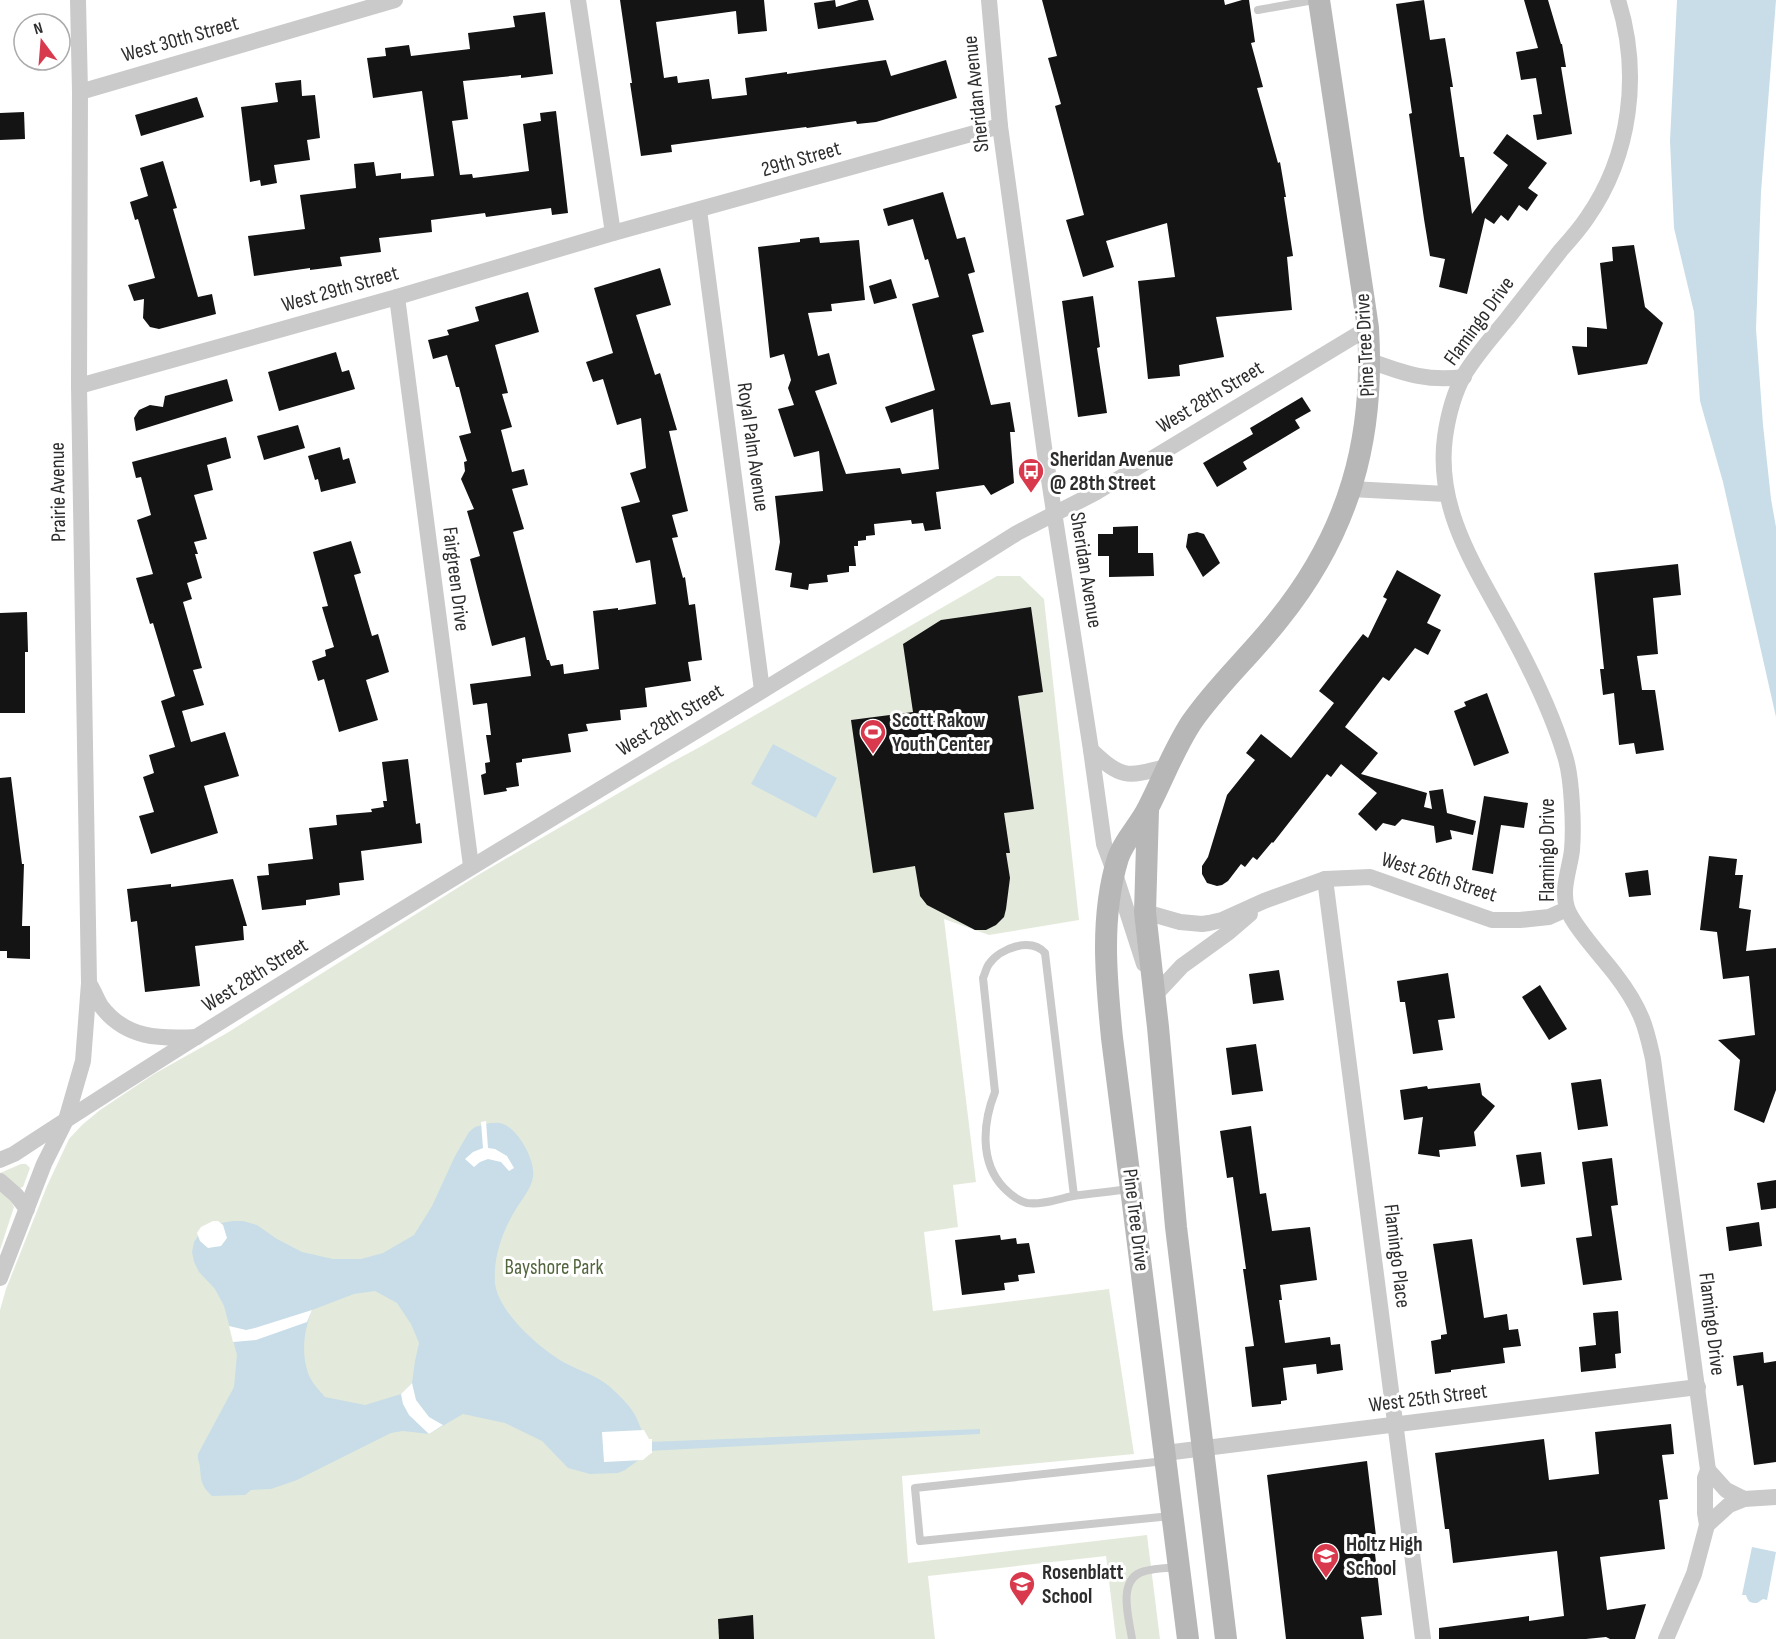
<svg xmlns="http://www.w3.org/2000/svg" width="1776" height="1639" font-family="'Sofia Sans Condensed',sans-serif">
  <rect width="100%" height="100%" fill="#fff"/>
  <!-- green -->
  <g fill="#e3eadb">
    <polygon points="997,576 1020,576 1044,599 1079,920 989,935 944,919 976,1182 953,1185 958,1227 924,1232 933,1311 1109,1289 1134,1454 902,1476 908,1563 1147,1535 1160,1639 1116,1639 1106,1556 928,1576 935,1639 0,1639 0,1310 6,1289 47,1186 69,1139 82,1125 100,1110 154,1074 227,1033 478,875 672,762 698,748"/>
    <polygon points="21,1164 26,1164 30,1168 23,1187 18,1189 0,1177 0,1173"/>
    <polygon points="0,1190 10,1199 14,1207 0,1250"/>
  </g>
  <!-- water -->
  <g fill="#c8dde8" fill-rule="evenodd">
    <polygon points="1677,0 1776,0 1761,192 1756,329 1763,425 1771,499 1776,527 1776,717 1723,482 1700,401 1694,312 1674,228 1670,141"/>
    <polygon points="773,744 837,778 816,818 751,784"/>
    <path d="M 490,1123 C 494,1123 499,1122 503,1124 C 518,1129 536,1161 533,1177 C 531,1189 522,1199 516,1209 C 503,1230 493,1257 495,1283 C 498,1312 540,1349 565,1363 C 580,1371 596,1375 609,1386 C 618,1394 631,1406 636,1417 C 640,1426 643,1434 648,1442 L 980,1429 L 980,1434 L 648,1451 L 644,1456 L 625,1470 L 618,1473 L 590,1474 L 568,1468 L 542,1441 L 505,1423 L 463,1414 L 429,1434 L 403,1431 L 391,1433 L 297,1480 L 271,1489 L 251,1490 L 245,1495 L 212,1496 C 202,1486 201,1482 200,1468 C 200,1463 197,1460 198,1454 L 234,1387 L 237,1355 L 224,1306 L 215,1289 L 199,1272 L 194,1262 L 192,1252 L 194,1242 L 203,1229 L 214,1224 L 233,1221 L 243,1221 L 257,1225 L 277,1239 L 302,1252 L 333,1259 L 361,1259 L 383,1253 L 414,1235 L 432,1206 L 455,1156 L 469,1132 L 475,1127 ZM 375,1291 L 397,1303 L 411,1324 L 419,1343 L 415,1361 L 412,1383 L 401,1394 L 365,1405 L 325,1397 C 319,1390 311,1382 308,1373 C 301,1352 304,1331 312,1310 L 354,1294 Z"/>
    <path d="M 1752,1547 L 1776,1552 L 1767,1600 L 1763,1599 L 1757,1603 C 1750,1603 1748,1602 1746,1595 L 1742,1595 Z"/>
  </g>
  <!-- pier -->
  <g fill="#fff">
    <polygon points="486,1121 488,1148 495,1149 507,1156 514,1168 509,1171 501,1162 488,1159 480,1162 474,1167 465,1159 473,1152 483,1148 481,1122"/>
    <polygon points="213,1221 218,1221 223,1225 227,1238 221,1246 208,1248 200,1241 197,1233 201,1227"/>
    <polygon points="312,1310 307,1322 256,1340 233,1342 229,1326 246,1330 255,1328"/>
    <polygon points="412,1383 416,1400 429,1417 443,1425 429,1434 409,1415 403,1404 401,1394"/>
    <polygon points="644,1430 649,1439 652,1439 652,1453 650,1454 643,1460 604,1462 602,1432"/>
  </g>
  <!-- building -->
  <g fill="#141414">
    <polygon points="620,0 764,0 767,31 738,34 736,11 656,22 664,78 677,76 678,83 709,79 712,99 747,95 745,78 787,72 787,74 886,60 891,76 946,60 957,98 876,122 857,124 856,121 807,128 806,127 671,145 672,152 641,156 630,83 632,83"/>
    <polygon points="835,0 836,7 859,0 868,0 874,20 818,29 814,3"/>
    <polygon points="1042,0 1224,0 1225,5 1242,0 1249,0 1255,42 1251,43 1263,87 1257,88 1278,163 1280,162 1286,197 1284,197 1293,256 1287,257 1292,310 1216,317 1224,357 1179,365 1180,376 1148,379 1138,281 1175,277 1167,223 1106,241 1114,267 1083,277 1066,220 1084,215 1055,106 1061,104 1048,58 1057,56"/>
    <polygon points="1424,0 1430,40 1445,38 1453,87 1450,87 1460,157 1464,157 1472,214 1508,165 1493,153 1507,134 1547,163 1528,188 1538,195 1527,211 1519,205 1508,221 1501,215 1494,224 1485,218 1467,294 1439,287 1445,259 1430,256 1424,219 1409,114 1412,113 1396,4"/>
    <polygon points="1524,0 1548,0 1561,44 1562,44 1566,67 1561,67 1572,134 1537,140 1533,115 1542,114 1536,78 1521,80 1516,52 1538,48"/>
    <polygon points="545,12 553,74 521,78 521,75 463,81 468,119 452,121 460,175 472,174 473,178 529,171 523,124 541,121 540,113 556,111 568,213 552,215 551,208 486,217 485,213 431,220 432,232 379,238 381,252 340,257 342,266 310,270 310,268 254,276 248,236 305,229 300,195 356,188 354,164 374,162 376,176 401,173 401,179 434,176 422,91 373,98 367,58 386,56 385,48 409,45 411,56 470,49 468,33 515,27 513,16"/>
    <polygon points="301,80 302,96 315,95 320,138 307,140 310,160 274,165 277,183 261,186 260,180 250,182 241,107 278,102 275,83"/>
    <polygon points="197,97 204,117 141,136 135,115"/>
    <polygon points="24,112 25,139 0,140 0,113"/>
    <polygon points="163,161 177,208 173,209 198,297 212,294 216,314 159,329 150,327 143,318 144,299 134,301 128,285 155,278 138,219 135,220 130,202 148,196 140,168"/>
    <polygon points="943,192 957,239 965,237 975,272 968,274 984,332 972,335 991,405 1010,402 1015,432 1010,432 1014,483 991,495 984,485 936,492 941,529 925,531 923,523 912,524 911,520 874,524 875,535 866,536 866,540 858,541 858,546 854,546 856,566 849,566 849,572 827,575 828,582 809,584 808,590 790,587 792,573 775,570 780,542 775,496 823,491 819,451 794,457 778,409 794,405 788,388 791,380 784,354 770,358 758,247 800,242 800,239 819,237 820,243 859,240 865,300 831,304 832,311 808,313 818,356 829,353 837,384 815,391 846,474 900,468 902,474 939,469 933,409 891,423 885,407 935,390 912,304 939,297 928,259 925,260 913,219 888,226 883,209"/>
    <polygon points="1634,245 1645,307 1663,323 1647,364 1578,375 1572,346 1587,347 1587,327 1607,329 1600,263 1613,261 1612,247"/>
    <polygon points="660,268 671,305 636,315 655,375 660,373 677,430 669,431 688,511 672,515 678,537 672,538 683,578 685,577 689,605 695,604 702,660 688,662 691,681 645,688 647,707 620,710 621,720 586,724 588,731 568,734 571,752 522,759 522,762 516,763 519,786 506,788 507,791 484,795 481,775 486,773 485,763 490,762 486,735 491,735 487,703 473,705 470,684 531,676 525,637 492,646 470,559 480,556 467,511 474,509 461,479 465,471 464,462 467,461 459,436 471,433 459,387 456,387 447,355 433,359 428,340 449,335 447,330 479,321 475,307 528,292 539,332 495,345 508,393 502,394 512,427 501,430 512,472 524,469 528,485 512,489 524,529 513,532 547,660 549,660 551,666 563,664 564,674 599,669 593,611 618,608 618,610 656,604 650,560 636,563 621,507 640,502 630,473 646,468 641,418 617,425 603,379 593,382 586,362 613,353 594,288"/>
    <polygon points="891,279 897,298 874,304 869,286"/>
    <polygon points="1093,296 1100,347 1097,348 1107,413 1078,417 1062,301"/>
    <polygon points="336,352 342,372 349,370 355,389 279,411 268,372"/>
    <polygon points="227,379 233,401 136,431 134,418 139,410 150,405 163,407 165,396"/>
    <polygon points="1302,397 1311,411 1295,420 1300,428 1243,462 1247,469 1217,487 1203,463 1253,434 1250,428"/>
    <polygon points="298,425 305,448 264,460 257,436"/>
    <polygon points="226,437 231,458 207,465 213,490 194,495 207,539 194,542 198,554 195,554 202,578 187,583 192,599 183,602 202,668 193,670 204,705 182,711 191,742 225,732 239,776 204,786 218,833 151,854 139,816 154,812 143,777 154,773 149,755 175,747 161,701 175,696 153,623 150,624 136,578 153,574 137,520 151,515 141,477 136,478 132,462"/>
    <polygon points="340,447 343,460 349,458 356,483 321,492 318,479 315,480 308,456"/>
    <polygon points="1138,526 1138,553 1153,553 1154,576 1109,577 1109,556 1098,556 1098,534 1113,534 1113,527"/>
    <polygon points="1197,532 1204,534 1220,563 1203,577 1186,547 1188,534"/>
    <polygon points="351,541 361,573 354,575 372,636 378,634 389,672 366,680 378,720 339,732 324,679 318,681 312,661 326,656 325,650 334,647 322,607 328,606 313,552"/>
    <polygon points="1678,564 1681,595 1653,598 1658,654 1637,656 1642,690 1655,690 1664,750 1636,754 1634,743 1619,745 1614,693 1603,695 1600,669 1604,669 1594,573"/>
    <polygon points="1397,570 1441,595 1427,623 1441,630 1428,655 1415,648 1389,681 1383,677 1345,727 1378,753 1361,774 1427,793 1424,807 1432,809 1429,791 1443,789 1447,813 1476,821 1473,835 1450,830 1452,839 1436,843 1434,826 1402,819 1395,826 1383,823 1376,831 1358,814 1377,793 1341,764 1331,777 1327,774 1273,843 1272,842 1257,860 1253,857 1245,867 1241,864 1228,881 1222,885 1217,886 1207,883 1202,874 1202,866 1208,857 1227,795 1255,760 1246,753 1261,734 1291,758 1334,703 1319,691 1363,634 1368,638 1387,599 1383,597"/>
    <polygon points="1031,607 1043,692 1018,696 1034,809 1004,813 1010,853 1006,853 1010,878 1006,909 1004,917 996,925 986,930 975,930 927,905 920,896 915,866 873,873 851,720 913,712 903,644 941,620"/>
    <polygon points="27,612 28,652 25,652 25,713 0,713 0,613"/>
    <polygon points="1487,693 1509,753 1474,766 1454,711 1466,706 1464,702"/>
    <polygon points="408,759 416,824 420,823 422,843 361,851 364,880 339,883 340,895 306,900 306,905 262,910 257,876 269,875 268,864 313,859 309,828 337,825 336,815 372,812 371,809 384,807 383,801 387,801 382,762"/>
    <polygon points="11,777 22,864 24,864 22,926 30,926 30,959 7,958 7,951 0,951 0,778"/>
    <polygon points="1484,796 1528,803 1524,828 1501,825 1493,874 1472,870"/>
    <polygon points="1709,856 1737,859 1735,875 1743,875 1739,908 1751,910 1746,951 1776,948 1776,1090 1764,1123 1734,1110 1740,1060 1718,1040 1755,1035 1749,976 1723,979 1717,932 1700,930"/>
    <polygon points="1648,870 1651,895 1629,897 1625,873"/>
    <polygon points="233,879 247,926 243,926 244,940 195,946 200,986 145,992 137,921 131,922 127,889 171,884 171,887"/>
    <polygon points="1279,970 1284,1000 1253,1004 1249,974"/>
    <polygon points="1448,973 1455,1018 1438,1020 1443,1050 1413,1054 1405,1002 1400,1002 1397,981"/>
    <polygon points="1540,985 1567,1029 1549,1040 1522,997"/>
    <polygon points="1256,1044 1263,1091 1232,1095 1226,1048"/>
    <polygon points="1601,1079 1608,1126 1578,1130 1571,1083"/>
    <polygon points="1480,1083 1482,1095 1495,1106 1474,1132 1476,1146 1439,1150 1440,1157 1418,1154 1423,1117 1404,1120 1400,1090 1427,1086 1428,1089"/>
    <polygon points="1251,1126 1260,1194 1266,1193 1272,1231 1310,1227 1317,1280 1280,1285 1282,1300 1279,1300 1285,1343 1330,1337 1331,1345 1340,1344 1343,1370 1317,1374 1316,1364 1283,1368 1287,1400 1281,1401 1281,1404 1252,1407 1245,1347 1254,1346 1243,1269 1246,1269 1233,1177 1227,1178 1220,1131"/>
    <polygon points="1541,1152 1545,1184 1521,1187 1516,1155"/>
    <polygon points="1612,1158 1618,1205 1611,1206 1622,1280 1583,1285 1576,1238 1592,1236 1582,1162"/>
    <polygon points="1776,1180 1776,1208 1761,1210 1757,1183"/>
    <polygon points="1759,1222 1762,1246 1729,1251 1726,1227"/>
    <polygon points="1000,1235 1001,1240 1016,1238 1017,1244 1029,1243 1035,1273 1018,1275 1019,1281 1004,1283 1005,1290 962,1295 955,1240"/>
    <polygon points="1472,1239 1484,1318 1507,1314 1509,1330 1518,1329 1521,1346 1503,1348 1505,1363 1451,1370 1451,1372 1435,1374 1431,1341 1441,1339 1441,1335 1447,1334 1433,1244"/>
    <polygon points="1618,1311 1621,1353 1615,1354 1616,1368 1581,1372 1579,1347 1596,1345 1593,1313"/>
    <polygon points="1763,1352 1764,1363 1776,1361 1776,1462 1754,1465 1743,1385 1737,1386 1733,1356"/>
    <polygon points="1671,1424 1674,1454 1662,1455 1668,1499 1659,1500 1665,1549 1600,1557 1607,1610 1646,1604 1635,1639 1610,1639 1606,1637 1586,1639 1439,1639 1439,1628 1529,1616 1529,1621 1564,1616 1557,1551 1453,1563 1449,1529 1445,1529 1435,1453 1544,1439 1549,1480 1599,1474 1595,1432"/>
    <polygon points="1367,1461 1376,1536 1373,1536 1382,1615 1361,1617 1364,1639 1286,1639 1267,1475"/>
    <polygon points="753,1615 754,1639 719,1639 718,1619"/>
  </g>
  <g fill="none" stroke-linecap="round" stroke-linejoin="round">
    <!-- service -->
    <g stroke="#cacaca" stroke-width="8">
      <polyline points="1258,10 1314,0"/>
      <path d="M 1074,1196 L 1045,953 C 1031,937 1000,948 989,964 C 986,968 985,974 983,978 L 995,1092 C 983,1122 979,1162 1004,1188 C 1010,1194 1018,1201 1027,1203 C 1042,1205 1058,1199 1073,1196 C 1091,1193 1110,1192 1129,1189"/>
      <polyline points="1165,1461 915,1488 920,1541 1171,1516"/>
      <path d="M 1132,1639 C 1129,1618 1116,1578 1145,1571 C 1155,1568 1167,1568 1178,1567"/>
    </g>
    <!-- minor -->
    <g stroke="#cacaca" stroke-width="16">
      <polyline points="578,0 613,233"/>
      <polyline points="989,0 1000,126 1045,454 1091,750 1104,844 1114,871 1144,964"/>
      <path d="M 1618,0 C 1641,73 1631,155 1587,218 C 1579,230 1570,240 1561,250 C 1543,273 1525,296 1507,319 C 1492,337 1476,355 1464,375 C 1454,393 1448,416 1445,437 C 1435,511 1478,571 1511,633 C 1531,670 1553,716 1565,756 C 1572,777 1574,827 1572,850 C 1570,868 1561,889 1567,908 C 1573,926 1602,957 1615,974 C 1625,987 1636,1004 1642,1019 C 1647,1031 1650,1046 1653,1059 L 1708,1470 L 1705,1478 L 1705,1513 L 1707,1525 L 1694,1574 L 1666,1639"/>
      <polyline points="80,92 395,0"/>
      <polyline points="699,210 762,690"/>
      <polyline points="397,297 471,866"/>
      <path d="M 1370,361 C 1404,373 1426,382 1464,377"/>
      <polyline points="79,386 397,297 613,233 1000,126"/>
      <polyline points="1351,489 1446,494"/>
      <path d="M 1091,750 C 1122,779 1126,777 1166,767"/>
      <polyline points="1325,879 1423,1639"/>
      <polyline points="1145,912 1180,922 1202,924 1209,923 1222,920 1264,901 1325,879 1370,877 1492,920 1520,920 1549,917 1567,909"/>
      <path d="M 90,985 C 94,991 97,1000 101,1006 C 126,1039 160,1039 197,1037"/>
      <polyline points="1154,996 1182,966 1229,932 1250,914"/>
      <path d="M 0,1160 L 14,1154 C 343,938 685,743 1017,533 L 1095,493 L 1368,328"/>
      <polyline points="0,1181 16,1195 27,1209"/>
      <polyline points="0,1278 44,1164 66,1120 83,1061 89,983 79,386 80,92 78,0"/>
      <polyline points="1165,1453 1698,1387"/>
      <polyline points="1708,1470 1726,1490 1744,1499 1776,1497"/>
      <polyline points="1707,1525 1729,1505 1744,1499"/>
    </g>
    <!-- secondary -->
    <g stroke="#b7b7b7" stroke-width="22">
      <polyline points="1148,811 1145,912 1158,1027 1176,1227 1226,1639"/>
      <path d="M 1188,1639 L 1112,1038 C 1106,978 1100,916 1118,858 C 1124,840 1140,825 1148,808 C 1163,779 1173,751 1191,723 C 1217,685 1251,655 1279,619 C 1349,532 1375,439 1368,328 L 1319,0"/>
    </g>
  </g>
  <!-- icons -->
  <defs>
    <g id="bus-pin" transform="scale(1.35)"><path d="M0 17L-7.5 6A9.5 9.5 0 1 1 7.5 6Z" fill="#d9394c" stroke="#fff"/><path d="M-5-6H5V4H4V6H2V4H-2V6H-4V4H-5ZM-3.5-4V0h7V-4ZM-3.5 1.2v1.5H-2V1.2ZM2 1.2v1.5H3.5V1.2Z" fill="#fff"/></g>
    <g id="stadium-pin" transform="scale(1.35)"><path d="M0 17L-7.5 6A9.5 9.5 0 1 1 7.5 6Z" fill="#d9394c" stroke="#fff"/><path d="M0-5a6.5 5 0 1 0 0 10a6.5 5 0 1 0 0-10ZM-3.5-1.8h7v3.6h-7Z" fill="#fff"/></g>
    <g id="school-pin" transform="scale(1.35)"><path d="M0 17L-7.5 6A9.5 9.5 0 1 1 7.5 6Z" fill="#d9394c" stroke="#fff"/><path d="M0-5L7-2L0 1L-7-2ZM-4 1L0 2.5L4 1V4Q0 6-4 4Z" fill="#fff"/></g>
  </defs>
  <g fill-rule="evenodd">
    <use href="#bus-pin" x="1031" y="471"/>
    <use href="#stadium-pin" x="873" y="732"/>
    <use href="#school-pin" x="1326" y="1556"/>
    <use href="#school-pin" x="1022" y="1584"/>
  </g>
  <g text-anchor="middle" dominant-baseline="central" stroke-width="6" stroke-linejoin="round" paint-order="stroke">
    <!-- street labels -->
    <g font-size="21" fill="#2d2d2d" stroke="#fff">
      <text transform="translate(180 39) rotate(-16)">West 30th Street</text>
      <text transform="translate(976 94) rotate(-96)">Sheridan Avenue</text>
      <text transform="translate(801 159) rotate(-16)">29th Street</text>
      <text transform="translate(340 289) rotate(-16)">West 29th Street</text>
      <text transform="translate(1479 321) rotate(-54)">Flamingo Drive</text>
      <text transform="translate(1365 345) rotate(-93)">Pine Tree Drive</text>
      <text transform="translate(1210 397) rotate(-31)">West 28th Street</text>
      <text transform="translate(753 447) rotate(82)">Royal Palm Avenue</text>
      <text transform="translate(58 492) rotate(-91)">Prairie Avenue</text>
      <text transform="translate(1086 570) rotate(81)">Sheridan Avenue</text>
      <text transform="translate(456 579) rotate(83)">Fairgreen Drive</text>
      <text transform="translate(670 720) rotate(-31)">West 28th Street</text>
      <text transform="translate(1547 850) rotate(-90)">Flamingo Drive</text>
      <text transform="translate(1439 877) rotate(18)">West 26th Street</text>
      <text transform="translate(255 975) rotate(-32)">West 28th Street</text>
      <text transform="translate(1136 1220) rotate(83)">Pine Tree Drive</text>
      <text transform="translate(1397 1256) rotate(83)">Flamingo Place</text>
      <text transform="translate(1712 1324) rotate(83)">Flamingo Drive</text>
      <text transform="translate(1428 1398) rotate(-7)">West 25th Street</text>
    </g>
    <!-- poi labels -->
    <g font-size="21" font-weight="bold" fill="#2d2d2d" stroke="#fff" text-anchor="start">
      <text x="1050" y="459">Sheridan Avenue<tspan x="1050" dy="24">@ 28th Street</tspan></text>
      <text x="892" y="720">Scott Rakow<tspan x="892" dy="24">Youth Center</tspan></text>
      <text x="1346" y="1544">Holtz High<tspan x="1346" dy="24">School</tspan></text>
      <text x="1042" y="1572">Rosenblatt<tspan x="1042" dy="24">School</tspan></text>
    </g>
    <!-- park labels -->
    <g font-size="21" fill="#52653d" stroke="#fff">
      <text x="554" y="1267">Bayshore Park</text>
    </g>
  </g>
  <!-- north arrow -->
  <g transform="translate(42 42) rotate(344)"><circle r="28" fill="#ffffff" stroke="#ababab" stroke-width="1.5"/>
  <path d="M0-4.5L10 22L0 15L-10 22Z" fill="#d9394c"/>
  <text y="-9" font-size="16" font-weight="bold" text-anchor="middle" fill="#2d2d2d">N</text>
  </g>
</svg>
